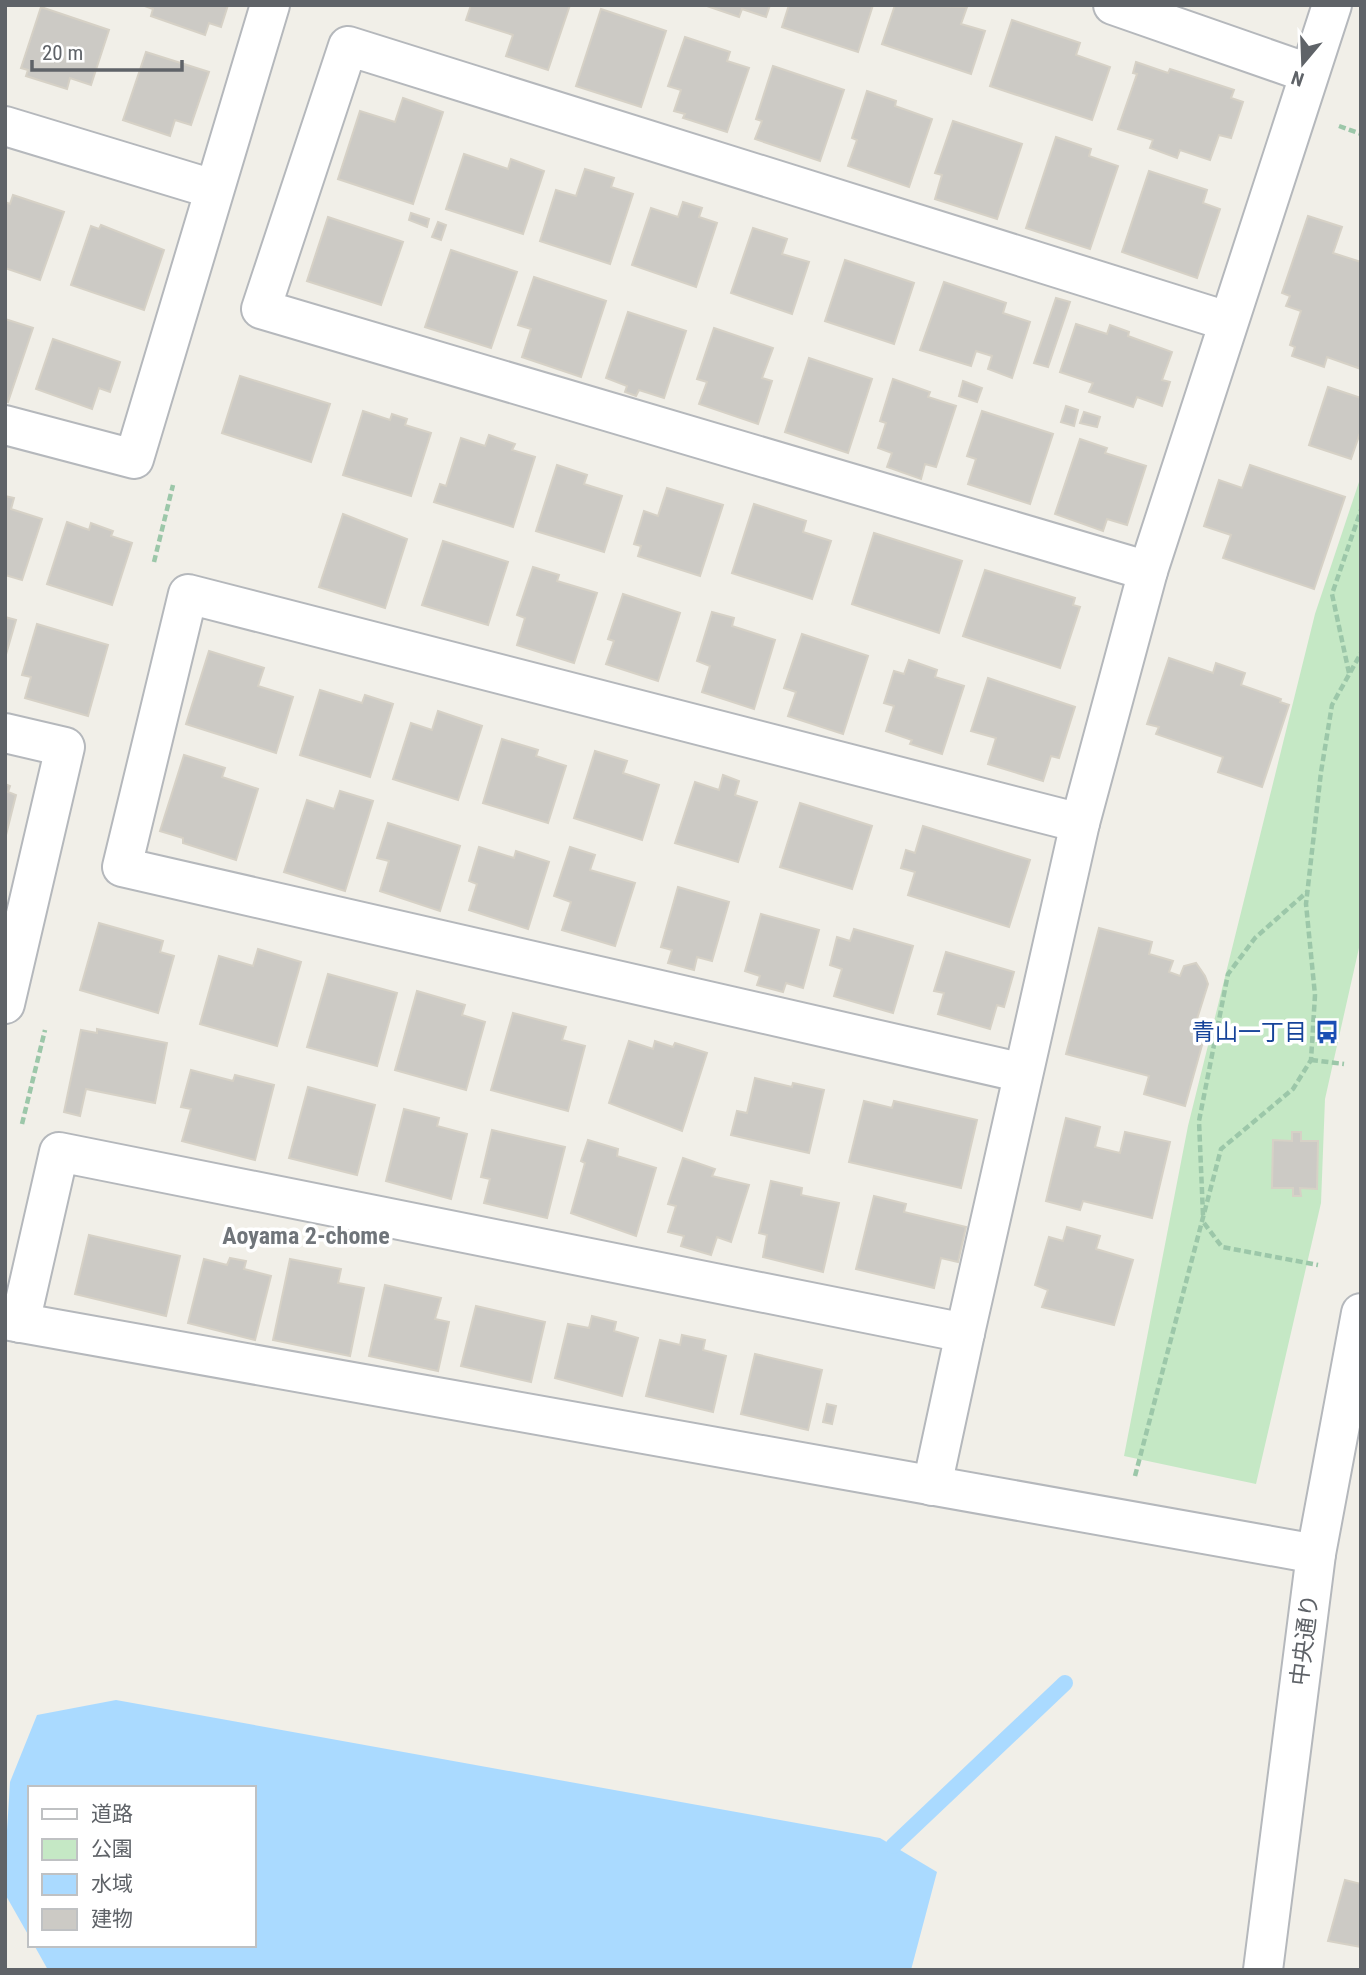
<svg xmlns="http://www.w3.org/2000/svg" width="1366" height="1975" font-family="'Roboto Condensed','Noto Sans JP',sans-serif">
  <rect width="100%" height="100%" fill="#f1efe8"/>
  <!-- green -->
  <polygon fill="#c5e8c5" points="1361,476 1361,939 1325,1099 1321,1203 1256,1484 1124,1456 1188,1126 1315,614"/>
  <!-- water -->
  <polygon fill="#aadaff" points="116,1700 880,1838 937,1872 911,1970 48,1970 34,1945 254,1945 254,1788 30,1788 30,1938 5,1894 5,1863 10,1782 37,1715"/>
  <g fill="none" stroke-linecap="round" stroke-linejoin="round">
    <!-- stream -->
    <polyline stroke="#aadaff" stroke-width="16" points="893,1846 1065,1683"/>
  </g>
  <!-- building -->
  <g fill="#cccac5" stroke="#d6d1c6" stroke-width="2">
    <polygon points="142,5 228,5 221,27 209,23 205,35 151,16 153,9"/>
    <polygon points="471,5 570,5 548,70 506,56 513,35 466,20"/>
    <polygon points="704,5 770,5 766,17 742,9 739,17"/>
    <polygon points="789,5 873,5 858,52 782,27"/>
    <polygon points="895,5 967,7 961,24 985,31 971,74 882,44"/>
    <polygon points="41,7 109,30 91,85 70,78 67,89 26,76 28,70 21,68"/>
    <polygon points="601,9 666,31 641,107 576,86"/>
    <polygon points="1012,20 1080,43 1076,55 1110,67 1092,120 990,86"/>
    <polygon points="685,37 730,52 727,61 749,68 727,132 683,118 685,114 674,111 681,90 668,86"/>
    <polygon points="146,52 209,72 191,125 175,120 170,136 123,120"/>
    <polygon points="1136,62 1168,73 1170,69 1234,90 1231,98 1243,102 1231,138 1219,135 1210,160 1180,150 1177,158 1150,148 1153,140 1118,129 1137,74 1133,73"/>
    <polygon points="773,66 844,90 820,161 755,139 762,121 756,119"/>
    <polygon points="867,91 896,101 895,106 932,119 909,187 848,166 857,140 852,138"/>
    <polygon points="403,98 443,112 413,204 338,179 360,111 395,122"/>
    <polygon points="953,121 1022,144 997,219 935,199 942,175 935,173"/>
    <polygon points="1056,137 1091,149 1089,156 1118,166 1090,249 1026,228"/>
    <polygon points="464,154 508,169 511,159 544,171 523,234 446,209"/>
    <polygon points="585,169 614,178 611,187 633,194 610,264 540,241 556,190 576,196"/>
    <polygon points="1149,171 1207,190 1203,203 1220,209 1197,278 1122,252"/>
    <polygon points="13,195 64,212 40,280 5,268 5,202 10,204"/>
    <polygon points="683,202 702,208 699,217 717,223 696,287 632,265 651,208 678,217"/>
    <polygon points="411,213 429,219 427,227 409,220"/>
    <polygon points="1308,216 1342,227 1333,253 1361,262 1361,369 1327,357 1324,367 1292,356 1295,347 1290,345 1301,311 1286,306 1290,296 1282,293"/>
    <polygon points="328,217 403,242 381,305 307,281"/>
    <polygon points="438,222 446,225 441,240 432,237"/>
    <polygon points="101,225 164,250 144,310 71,285 91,226 99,229"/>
    <polygon points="753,228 787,239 782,254 809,262 792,314 731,293"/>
    <polygon points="451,250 517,272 491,348 425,327"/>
    <polygon points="845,260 914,283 894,344 825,321"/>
    <polygon points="534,277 606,301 581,377 522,357 531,329 518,325"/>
    <polygon points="944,282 1006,303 1003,313 1030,322 1012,378 988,369 992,356 976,351 971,366 920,350"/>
    <polygon points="1056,298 1070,302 1048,367 1034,363"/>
    <polygon points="628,312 686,331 664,398 639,390 636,396 625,392 627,386 606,378"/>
    <polygon points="5,319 33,328 8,402 5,401"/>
    <polygon points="1076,324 1107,334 1110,325 1129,332 1128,336 1172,352 1162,380 1170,382 1162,406 1137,397 1133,407 1089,392 1093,383 1060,372"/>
    <polygon points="714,328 773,348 762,378 772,381 758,424 699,404 707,382 697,379"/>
    <polygon points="53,339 120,362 110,392 99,388 92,409 36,389"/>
    <polygon points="809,358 872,379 848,453 785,432"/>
    <polygon points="240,376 330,404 311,462 222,433"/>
    <polygon points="893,379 930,392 928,397 956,406 936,467 925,464 921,479 887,467 892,453 878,448 886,423 880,421"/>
    <polygon points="963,381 982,388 977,402 959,396"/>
    <polygon points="1328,387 1361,398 1361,430 1351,459 1309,445"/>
    <polygon points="1066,406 1078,410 1074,426 1061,422"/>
    <polygon points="363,411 390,420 392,414 407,419 405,425 431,433 411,496 343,475"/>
    <polygon points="982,411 1053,434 1030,504 968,484 976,459 967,456"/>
    <polygon points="1084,412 1100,417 1097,427 1080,423"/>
    <polygon points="489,435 515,444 512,450 535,457 513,527 434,502 440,484 446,486 461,438 485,446"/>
    <polygon points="1080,439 1107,448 1105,453 1146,466 1127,525 1107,519 1103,531 1055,514"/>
    <polygon points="557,465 587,475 584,484 622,496 604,552 536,531"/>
    <polygon points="1250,465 1345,497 1314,589 1223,558 1231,535 1204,526 1219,480 1242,488"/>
    <polygon points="667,488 723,505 700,576 638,556 641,546 634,544 644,511 658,516"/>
    <polygon points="5,496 14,498 11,509 42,519 22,580 5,575"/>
    <polygon points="754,504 806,521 803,532 831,541 812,599 732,573"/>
    <polygon points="343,514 407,539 385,608 319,587"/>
    <polygon points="67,522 89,530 91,523 113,531 111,536 132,543 112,605 47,584"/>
    <polygon points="874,533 962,561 939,633 852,604"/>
    <polygon points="443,541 508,562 488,625 422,605"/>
    <polygon points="533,567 559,575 557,581 597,593 574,663 517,645 525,618 517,615"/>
    <polygon points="985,570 1075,598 1073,605 1080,607 1060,668 963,636"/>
    <polygon points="623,594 680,613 658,681 606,664 614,641 608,639"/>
    <polygon points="712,612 734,618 732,626 775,640 754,709 702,692 710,666 697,661"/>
    <polygon points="5,617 16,620 5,658"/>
    <polygon points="37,624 108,645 88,716 25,698 31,677 22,675"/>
    <polygon points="802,634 868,656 843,734 788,716 796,692 784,688"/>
    <polygon points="209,651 264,668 258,686 293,697 276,753 186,724"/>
    <polygon points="1169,658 1213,673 1216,663 1245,673 1241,685 1281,699 1280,702 1289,705 1262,787 1218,772 1223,757 1156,734 1159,727 1147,724"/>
    <polygon points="909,660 937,670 935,677 964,686 942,754 910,744 912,740 886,731 894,706 884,703 894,671 904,674"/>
    <polygon points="988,678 1075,707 1059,758 1051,756 1043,781 988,764 996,738 971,731"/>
    <polygon points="320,690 362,703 365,695 393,704 370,777 300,755"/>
    <polygon points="438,711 482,726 458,800 393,779 411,723 432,730"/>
    <polygon points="502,739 538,750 536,756 566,766 548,823 483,803"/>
    <polygon points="595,751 627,761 623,773 659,785 642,840 574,818"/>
    <polygon points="184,755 225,768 222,777 258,789 236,860 183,843 183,838 160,831"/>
    <polygon points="723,775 739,781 735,795 757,802 738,862 675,843 695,782 719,790"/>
    <polygon points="5,784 10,786 8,792 16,795 5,839"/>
    <polygon points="340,791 373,801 345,891 284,872 307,800 334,809"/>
    <polygon points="800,803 872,826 852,889 780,867"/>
    <polygon points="388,823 460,846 440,911 380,891 389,861 377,858"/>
    <polygon points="923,826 1030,860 1009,927 908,895 915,872 901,868 906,850 915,853"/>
    <polygon points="479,847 514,858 516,851 549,862 528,929 469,910 477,884 469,881"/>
    <polygon points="570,847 595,855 590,870 635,883 615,946 562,930 571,902 554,896"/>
    <polygon points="678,887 729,902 712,961 697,957 694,970 668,963 672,950 661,947"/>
    <polygon points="761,914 819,930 803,988 786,983 783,992 757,985 760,976 745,971"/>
    <polygon points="99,923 163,941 160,952 174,956 158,1013 80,990"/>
    <polygon points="1099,928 1152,942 1149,954 1173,961 1169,972 1180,976 1184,966 1196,963 1205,976 1208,984 1192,1035 1204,1038 1185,1106 1144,1094 1149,1076 1066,1054"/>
    <polygon points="854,929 913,946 893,1013 834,996 842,969 830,965 837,937 850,941"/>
    <polygon points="258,949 301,962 277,1046 200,1024 219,956 253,966"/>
    <polygon points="946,952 1014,972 1004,1007 997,1005 990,1029 938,1014 944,993 934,991"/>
    <polygon points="328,974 397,993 377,1066 307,1047"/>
    <polygon points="417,991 465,1005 462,1015 485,1022 466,1090 395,1070"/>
    <polygon points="513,1013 566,1027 562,1040 585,1046 568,1111 491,1090"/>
    <polygon points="97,1029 167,1043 155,1103 86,1089 80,1116 64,1112 81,1030 97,1033"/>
    <polygon points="629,1041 653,1049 655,1041 673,1047 675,1043 707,1053 682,1131 609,1103"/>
    <polygon points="191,1070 233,1081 235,1075 274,1085 255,1160 182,1141 191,1109 181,1107"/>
    <polygon points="755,1078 792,1087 793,1083 824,1090 809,1153 731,1135 737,1111 747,1113"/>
    <polygon points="308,1087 375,1105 357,1175 289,1158"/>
    <polygon points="864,1101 892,1108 894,1101 977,1120 961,1188 849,1162"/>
    <polygon points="404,1109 439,1118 437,1126 467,1134 451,1199 386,1181"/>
    <polygon points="1066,1118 1100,1127 1095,1147 1120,1153 1125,1132 1170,1142 1152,1218 1083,1201 1080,1210 1046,1201"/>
    <polygon points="492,1130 565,1147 547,1218 484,1203 490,1179 481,1177"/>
    <polygon points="1292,1132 1301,1132 1301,1141 1318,1141 1317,1189 1300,1188 1301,1196 1293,1196 1293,1188 1272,1188 1273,1140 1292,1141"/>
    <polygon points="588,1140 618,1149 617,1156 656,1168 636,1236 571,1213 585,1163 581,1161"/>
    <polygon points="683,1158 715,1169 712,1176 749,1185 731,1242 717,1237 711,1255 681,1246 684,1236 668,1232 676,1206 668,1204"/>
    <polygon points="771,1181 802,1188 801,1195 839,1203 823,1272 763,1257 767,1235 759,1233"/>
    <polygon points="874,1196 906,1204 904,1212 966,1227 958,1262 941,1258 934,1288 856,1269"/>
    <polygon points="1067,1227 1100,1236 1096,1249 1133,1260 1114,1325 1042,1307 1048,1290 1035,1285 1049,1237 1063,1241"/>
    <polygon points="89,1235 180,1256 166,1316 75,1294"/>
    <polygon points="230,1258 246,1261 244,1269 271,1276 255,1340 188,1323 204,1259 227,1265"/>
    <polygon points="290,1259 341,1269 338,1283 364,1288 350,1356 273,1340"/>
    <polygon points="385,1285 441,1298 435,1319 449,1322 438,1371 369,1356"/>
    <polygon points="476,1306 545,1322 531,1382 461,1366"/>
    <polygon points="592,1316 616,1322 614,1331 638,1338 622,1396 555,1378 568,1324 589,1328"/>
    <polygon points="682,1335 705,1340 703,1350 726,1356 713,1412 646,1396 660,1340 680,1345"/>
    <polygon points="755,1354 822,1370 808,1430 741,1414"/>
    <polygon points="827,1404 836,1406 832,1424 823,1422"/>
    <polygon points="1345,1880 1361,1884 1361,1947 1328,1941"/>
  </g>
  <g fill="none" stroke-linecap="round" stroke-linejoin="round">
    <!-- minor casing -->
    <g stroke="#b5b8bc" stroke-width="42">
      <g id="minor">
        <polyline points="1113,5 1308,73"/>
        <polyline points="5,126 213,189"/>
        <polyline points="5,425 134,459 270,5"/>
        <polyline points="1148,571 261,309 348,46 1227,321"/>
        <polyline points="5,733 65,747 5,1004"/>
        <polyline points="1023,1073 122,867 188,594 1080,823"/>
        <polyline points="5,1320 1316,1554"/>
        <polyline points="20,1323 59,1152 965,1333 932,1486"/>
        <polyline points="965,1333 1080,823 1148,571 1332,5"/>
      </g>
    </g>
    <!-- tertiary casing -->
    <g stroke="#b5b8bc" stroke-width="42">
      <polyline id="tertiary" points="1263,1970 1316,1554 1361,1313"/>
    </g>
    <!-- path -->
    <g stroke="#9cc7a9" stroke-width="4.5" stroke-dasharray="7 3.5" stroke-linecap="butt">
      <polyline points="1339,126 1361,134"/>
      <polyline points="154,562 173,485"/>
      <polyline points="1349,673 1332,594 1361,510"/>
      <polyline points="1311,1060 1344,1064"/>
      <polyline points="22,1124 45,1030"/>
      <polyline points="1203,1215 1199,1121 1228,974 1255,938 1307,892"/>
      <polyline points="1204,1223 1222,1247 1318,1265"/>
      <polyline points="1135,1476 1221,1149 1293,1089 1311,1060 1315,995 1306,904 1321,772 1332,705 1361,653"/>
    </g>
    <!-- minor -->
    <use href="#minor" stroke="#fff" stroke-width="38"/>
    <!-- tertiary -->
    <use href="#tertiary" stroke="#fff" stroke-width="38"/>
  </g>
  <!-- icons -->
  <defs>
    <g id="bus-bare" transform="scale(1.89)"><path d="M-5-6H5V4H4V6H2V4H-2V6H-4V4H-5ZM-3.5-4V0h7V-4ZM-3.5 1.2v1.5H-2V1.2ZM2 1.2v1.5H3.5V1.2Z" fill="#1a4fb4" stroke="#fff" stroke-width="2.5" paint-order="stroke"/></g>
  </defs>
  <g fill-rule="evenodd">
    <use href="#bus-bare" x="1327" y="1032"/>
  </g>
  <g text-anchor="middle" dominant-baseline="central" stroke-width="7" stroke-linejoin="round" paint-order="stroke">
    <!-- transit labels -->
    <g font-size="23" fill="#164399" stroke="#fff" text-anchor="end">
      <text x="1307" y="1032">青山一丁目</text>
    </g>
    <!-- street labels -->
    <g font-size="23" fill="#5f6368" stroke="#fff">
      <text transform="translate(1305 1640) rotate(-83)">中央通り</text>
    </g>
    <!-- neighbourhood labels -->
    <g font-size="24" font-weight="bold" fill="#70757a" stroke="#fff">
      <text x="306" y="1236">Aoyama 2-chome</text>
    </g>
  </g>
  <!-- border -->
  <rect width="1366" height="1975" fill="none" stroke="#5f6368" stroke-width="14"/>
  <!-- legend -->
  <rect x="28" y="1786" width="228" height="161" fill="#ffffff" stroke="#bfc1c3" stroke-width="2"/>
  <rect x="42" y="1809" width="35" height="10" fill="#ffffff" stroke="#bfc1c3" stroke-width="2"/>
  <text x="91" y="1821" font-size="21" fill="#5f6368">道路</text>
  <rect x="42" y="1839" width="35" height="21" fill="#c5e8c5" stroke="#bfc1c3" stroke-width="2"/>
  <text x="91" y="1856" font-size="21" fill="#5f6368">公園</text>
  <rect x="42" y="1874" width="35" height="21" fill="#aadaff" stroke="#bfc1c3" stroke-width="2"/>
  <text x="91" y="1891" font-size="21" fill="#5f6368">水域</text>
  <rect x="42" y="1909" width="35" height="21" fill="#cccac5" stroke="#bfc1c3" stroke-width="2"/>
  <text x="91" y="1926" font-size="21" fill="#5f6368">建物</text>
  <!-- north arrow -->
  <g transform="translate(1303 63) rotate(199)" stroke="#ffffff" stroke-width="5" paint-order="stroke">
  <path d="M0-5L12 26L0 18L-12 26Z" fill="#5f6368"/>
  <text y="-10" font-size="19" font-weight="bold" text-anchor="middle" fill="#5f6368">N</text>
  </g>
  <!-- scale -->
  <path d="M32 60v10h150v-10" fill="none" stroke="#5f6368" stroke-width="3.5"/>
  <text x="42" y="60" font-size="21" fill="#5f6368" stroke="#ffffff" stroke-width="5" paint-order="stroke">20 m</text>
</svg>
